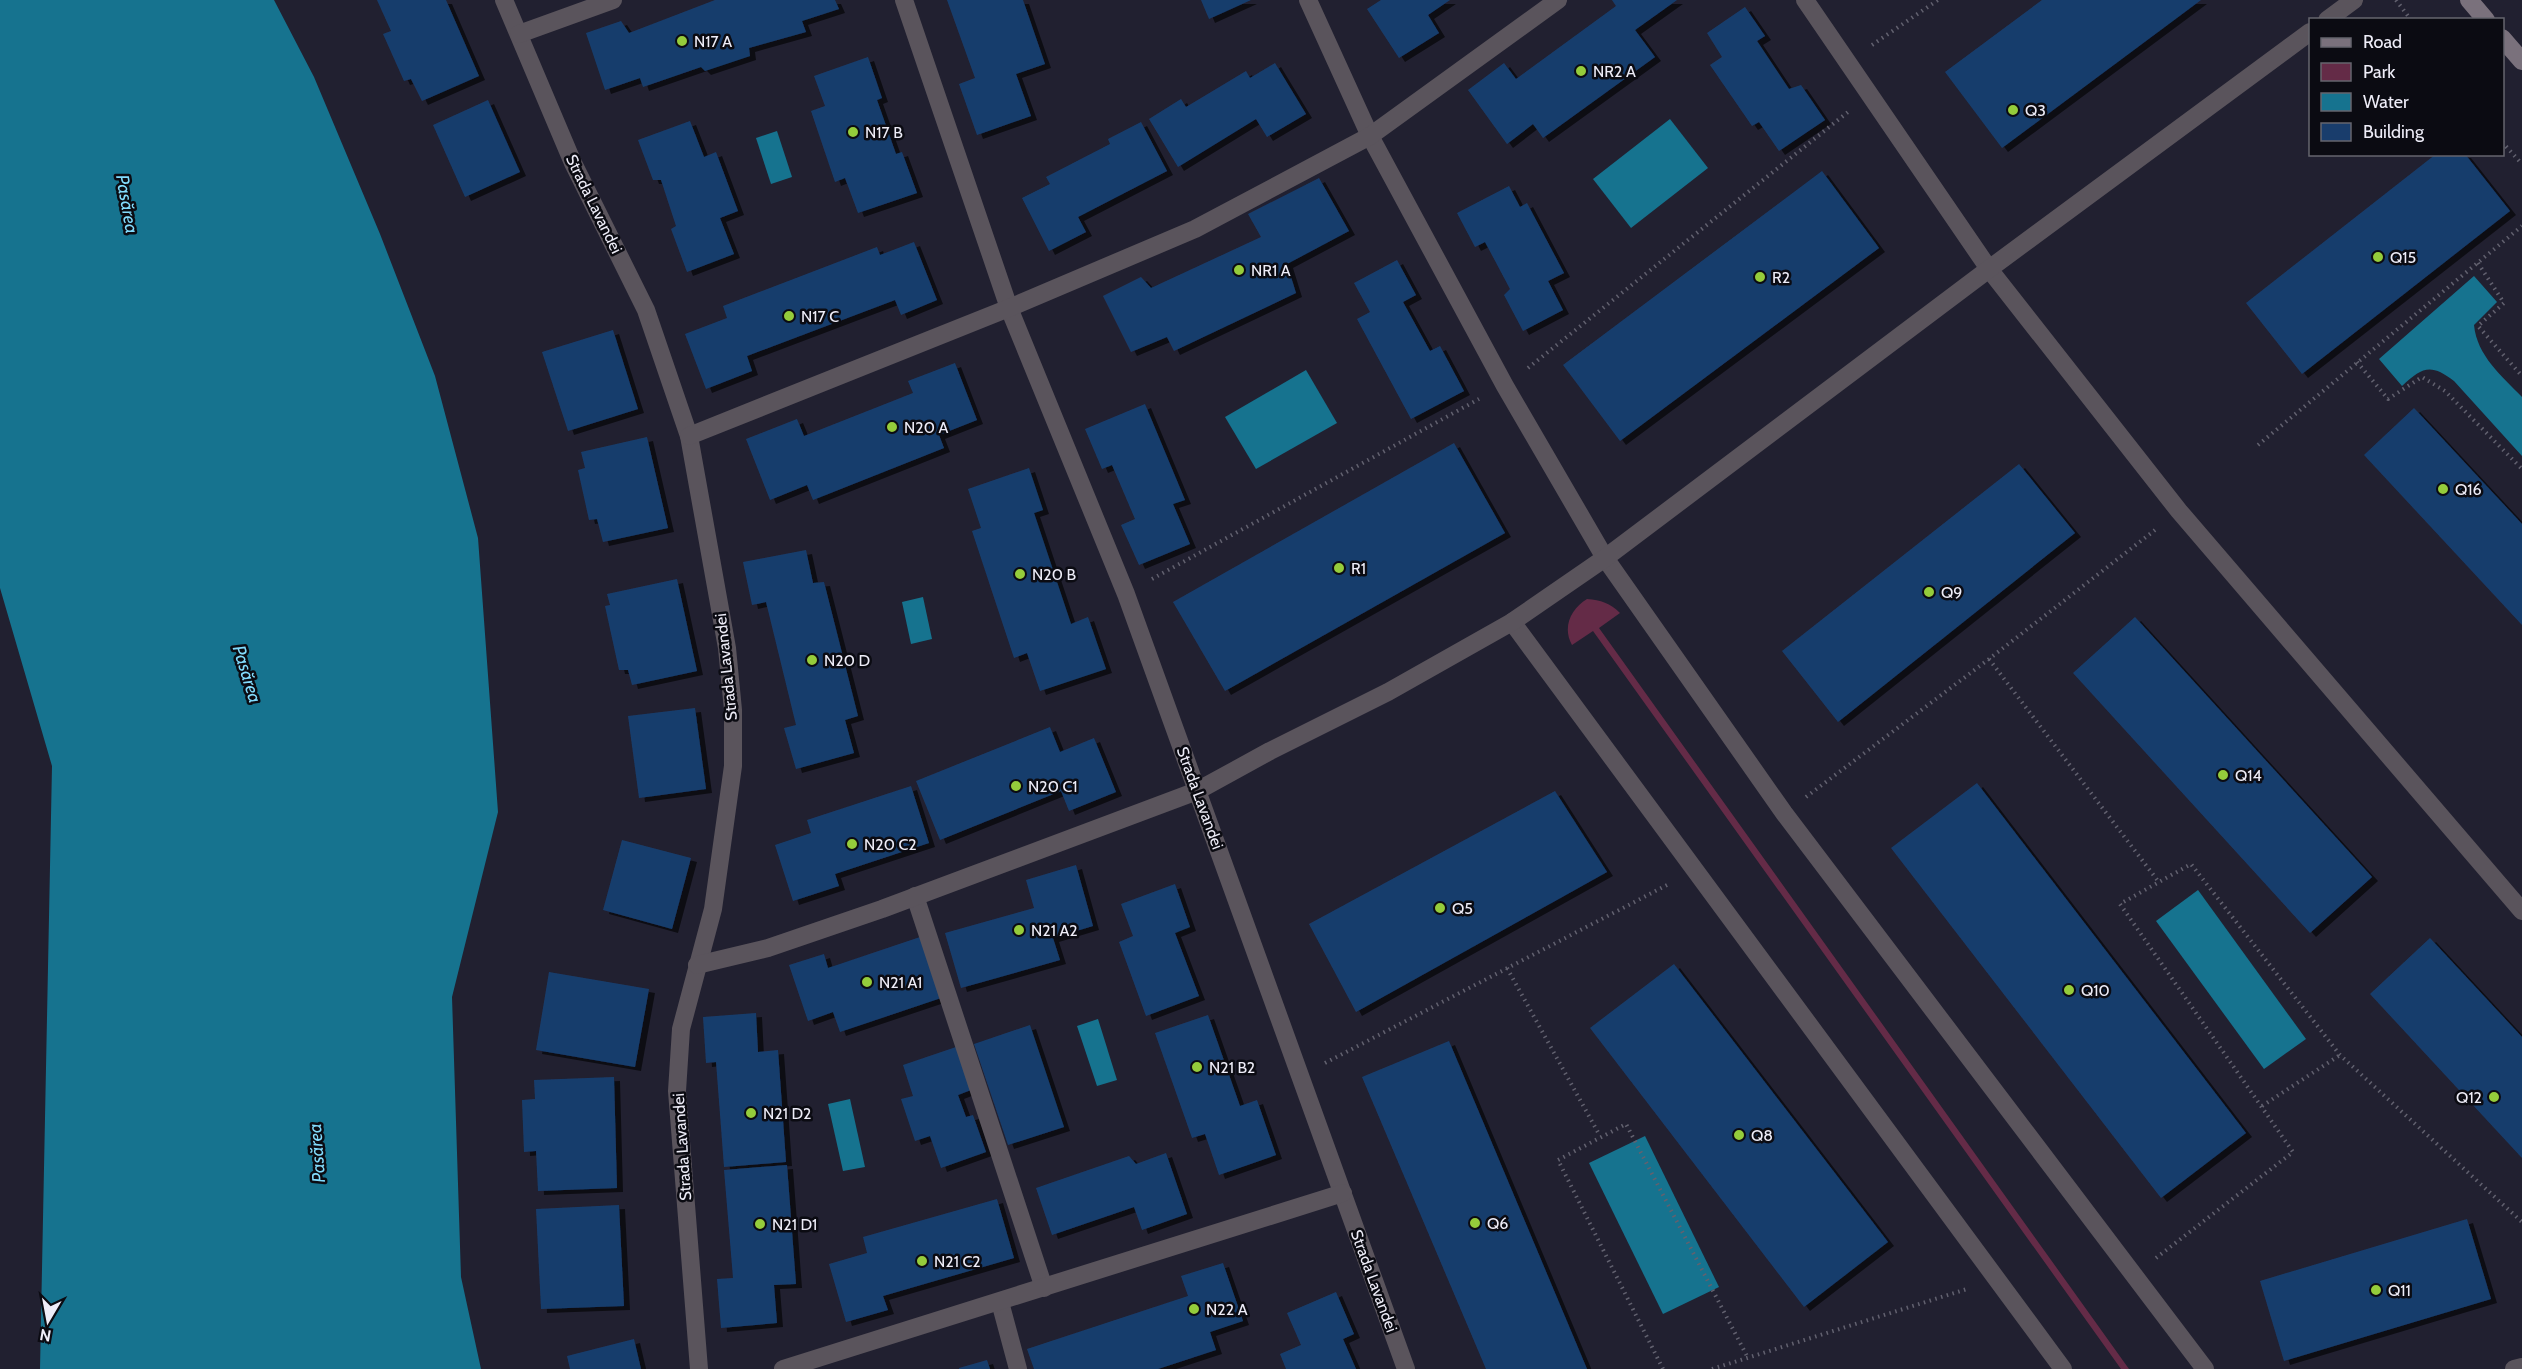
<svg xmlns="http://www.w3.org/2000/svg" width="2522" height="1369" font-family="Cabin,sans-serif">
  <defs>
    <filter id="shadow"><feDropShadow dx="6" dy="4" stdDeviation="0" flood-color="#0009"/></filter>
  </defs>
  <rect width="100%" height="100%" fill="#212030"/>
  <!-- green -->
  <path fill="#642b47" d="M 1587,599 C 1601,600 1610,603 1620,613 L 1599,628 L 2129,1369 L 2121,1369 L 1593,631 L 1572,645 C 1562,627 1571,609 1587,599 Z"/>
  <!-- water -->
  <g fill="#16738f">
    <polygon points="0,0 274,0 314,77 380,234 435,376 478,538 498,812 452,997 461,1277 481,1369 40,1369 52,766 0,588"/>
    <polygon points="1670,119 1708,168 1631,228 1593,179"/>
    <polygon points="777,131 792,177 771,184 756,138"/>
    <path d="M 2474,276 L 2497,302 L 2474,325 C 2477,356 2502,376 2522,397 L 2522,456 L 2454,381 C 2431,363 2422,367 2402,386 L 2379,359 Z"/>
    <polygon points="1306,370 1337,423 1256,469 1225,417"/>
    <polygon points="923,597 932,639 911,644 902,602"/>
    <polygon points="2198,890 2306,1039 2264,1069 2156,921"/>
    <polygon points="1098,1019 1117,1080 1097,1086 1077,1026"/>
    <polygon points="850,1099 865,1167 843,1171 828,1104"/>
    <polygon points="1645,1136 1719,1287 1663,1314 1589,1163"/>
  </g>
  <!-- building -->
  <g fill="#193d6c" filter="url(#shadow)">
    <polygon points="377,0 446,0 479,76 422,101 411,79 404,81 383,34 391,31"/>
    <polygon points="715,0 835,0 839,9 802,21 806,32 749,48 750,56 705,71 701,67 643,87 640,78 605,90 586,33 621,21 629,33"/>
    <polygon points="947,0 1023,0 1045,64 1016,74 1031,116 977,135 959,84 975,78"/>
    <polygon points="1201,0 1251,0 1209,19"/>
    <polygon points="1381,0 1450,0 1428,15 1439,33 1399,58 1367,9"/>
    <polygon points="1612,0 1677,0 1635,30 1655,57 1543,138 1533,124 1507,144 1468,90 1504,63 1516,79 1616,6"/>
    <polygon points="2042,0 2201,0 2002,148 1945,72"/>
    <polygon points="1745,7 1765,36 1757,41 1789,89 1801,85 1825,120 1779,151 1759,122 1752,126 1710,65 1722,57 1707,33"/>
    <polygon points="868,57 882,98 877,100 896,154 902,152 917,193 858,213 845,178 835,182 811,111 825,106 814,76"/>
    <polygon points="1275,63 1306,114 1267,137 1256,119 1178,167 1149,119 1181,99 1186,107 1246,71 1250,78"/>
    <polygon points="488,100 520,172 465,197 433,125"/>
    <polygon points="690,121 704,157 716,152 738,211 720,218 734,254 687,272 671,229 676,226 661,180 653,180 638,140"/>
    <polygon points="1141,122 1167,171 1078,217 1086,232 1049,251 1022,198 1050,184 1046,177 1110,144 1108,139"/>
    <polygon points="2436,154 2465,154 2510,211 2302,374 2246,303"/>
    <polygon points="1822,171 1879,248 1620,441 1563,365"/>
    <polygon points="1319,178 1349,231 1287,264 1296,293 1174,351 1167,337 1131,352 1103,296 1141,277 1151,288 1261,237 1248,214"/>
    <polygon points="1509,186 1520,207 1527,203 1564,273 1548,281 1563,310 1523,331 1504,295 1510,289 1485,242 1475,247 1457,213"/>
    <polygon points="914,242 937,300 901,315 895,300 747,356 752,371 706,389 685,334 727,318 723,306 877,247 880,255"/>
    <polygon points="1397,260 1416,295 1403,302 1430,351 1440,346 1464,391 1411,419 1357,319 1370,312 1354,283"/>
    <polygon points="613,330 638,409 568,431 542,352"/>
    <polygon points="955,363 977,420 939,435 944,448 813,500 807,485 770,500 746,439 797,419 804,436 913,393 908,381"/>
    <polygon points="1145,404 1185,500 1173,504 1190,544 1139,565 1121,525 1135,519 1112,465 1102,469 1085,429"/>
    <polygon points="2414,408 2522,524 2522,625 2364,455"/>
    <polygon points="647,437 668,528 603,542 597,519 589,520 578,470 585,468 581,452"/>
    <polygon points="1454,443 1505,533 1225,691 1173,602"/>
    <polygon points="2019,464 2075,533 1838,722 1782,651"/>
    <polygon points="1029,468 1043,510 1034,513 1071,624 1088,617 1106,669 1040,691 1027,653 1014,658 972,531 981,528 968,489"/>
    <polygon points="806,550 813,583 824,582 858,716 845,720 854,753 796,769 784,728 796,725 766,602 752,605 743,562"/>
    <polygon points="677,579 697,671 632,685 628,670 619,670 605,606 610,605 607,594"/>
    <polygon points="2135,617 2372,877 2310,933 2073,673"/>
    <polygon points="695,708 706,789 639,798 628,716"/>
    <polygon points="1050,727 1060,752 1094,738 1116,792 1069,811 1061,791 940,840 916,781"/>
    <polygon points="1977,783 2246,1133 2161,1198 1891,848"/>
    <polygon points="911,786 929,843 835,874 839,886 793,901 775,845 811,833 807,820"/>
    <polygon points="1555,791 1607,872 1356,1012 1309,924"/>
    <polygon points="622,840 691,858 672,929 603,910"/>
    <polygon points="1076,865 1093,926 1053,938 1060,960 961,988 945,933 1034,908 1026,880"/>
    <polygon points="1175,884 1190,927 1175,933 1199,996 1146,1016 1119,942 1133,936 1121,904"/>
    <polygon points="923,936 944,997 840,1032 833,1012 808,1021 789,965 824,954 828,968"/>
    <polygon points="2430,938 2522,1037 2522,1158 2370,994"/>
    <polygon points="1674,964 1888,1242 1804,1307 1590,1028"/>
    <polygon points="549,972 649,989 635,1067 536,1050"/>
    <polygon points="756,1013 758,1052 778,1050 786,1162 724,1167 716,1062 706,1063 703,1017"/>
    <polygon points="1208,1015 1240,1106 1257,1100 1276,1155 1219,1175 1205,1134 1192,1138 1155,1033"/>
    <polygon points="1030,1025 1064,1127 1008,1145 974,1044"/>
    <polygon points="1449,1041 1587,1369 1486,1369 1362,1077"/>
    <polygon points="956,1047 971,1090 958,1095 966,1117 973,1115 986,1152 941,1168 930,1136 915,1141 901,1099 913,1096 903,1065"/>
    <polygon points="614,1077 617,1188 538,1191 536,1151 524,1152 522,1100 535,1099 534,1080"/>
    <polygon points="1166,1153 1187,1214 1142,1230 1134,1207 1052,1235 1036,1188 1129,1156 1136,1164"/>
    <polygon points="787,1165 796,1284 774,1285 777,1323 721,1328 717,1279 733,1278 724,1170"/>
    <polygon points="997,1199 1014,1258 883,1296 888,1310 846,1322 829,1264 867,1253 863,1237"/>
    <polygon points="619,1205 624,1306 541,1309 536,1209"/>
    <polygon points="2467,1219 2491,1299 2284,1361 2260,1281"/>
    <polygon points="1223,1263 1243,1321 1210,1332 1216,1350 1158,1369 1034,1369 1027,1349 1188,1296 1181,1276"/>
    <polygon points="1336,1292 1354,1334 1343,1339 1356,1369 1286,1369 1280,1354 1301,1345 1287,1313"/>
    <polygon points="634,1339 641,1369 570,1369 567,1356"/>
    <polygon points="987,1360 990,1369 959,1369 959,1368"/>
  </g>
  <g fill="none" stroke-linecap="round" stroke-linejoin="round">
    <!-- path -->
    <g stroke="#62616f" stroke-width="4" stroke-dasharray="1.5 4.5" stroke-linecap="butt">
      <polyline points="2396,0 2411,20"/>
      <polyline points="1872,45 1938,0"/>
      <polyline points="2502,142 2522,164"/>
      <polyline points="2478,263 2504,303 2478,326 2522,376"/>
      <polyline points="2357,362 2388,399 2422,377 2445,391 2522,469"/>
      <polyline points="1528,368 1848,112"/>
      <polyline points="2258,445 2522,226"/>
      <polyline points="1152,579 1479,399"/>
      <polyline points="1989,659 2158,881"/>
      <polyline points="1806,797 1989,659 2155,530"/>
      <polyline points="1507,968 1600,1136"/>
      <polyline points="1325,1063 1669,884"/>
      <polyline points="2262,1106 2340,1055"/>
      <polyline points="2156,1258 2293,1152 2120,904 2191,864 2340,1055 2522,1222"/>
      <polyline points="1663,1369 1558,1160 1626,1124 1748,1358"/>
      <polyline points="1712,1369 1967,1289"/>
    </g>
    <!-- street -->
    <g stroke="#5a545c" stroke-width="18">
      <polyline points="504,0 573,163 646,310 689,436 727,648 733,710 733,766 713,909 681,1029 677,1091 699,1369"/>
      <polyline points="904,0 1009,308 1126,594 1406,1369"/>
      <polyline points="1308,0 1370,136 1505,386 1605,558 1784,813 2205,1369"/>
      <polyline points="1805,0 1989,269 2179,511 2522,911"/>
      <polyline points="2327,20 2354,0"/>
      <polyline points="519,34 613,0"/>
      <polyline points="689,436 1009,308 1195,229 1370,136 1558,0"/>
      <polyline points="1512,622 2063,1369"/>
      <polyline points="915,896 1044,1288"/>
      <polyline points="697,965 768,948 882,909 1197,791 1270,751 1388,692 1512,622 1605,558 1989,269 2310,32"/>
      <polyline points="1000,1302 1018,1369"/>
      <polyline points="783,1369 1343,1193"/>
      <polyline points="2514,1369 2522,1367"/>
    </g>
    <!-- secondary -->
    <g stroke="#7a717c" stroke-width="18">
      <polyline points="2469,0 2486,20"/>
      <polyline points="2502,38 2522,61"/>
    </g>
  </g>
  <!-- markers -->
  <g fill="#95cc3b" stroke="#0b0b12" stroke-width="2">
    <circle cx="682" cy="41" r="6"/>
    <circle cx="1581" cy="71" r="6"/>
    <circle cx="2013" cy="110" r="6"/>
    <circle cx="853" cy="132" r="6"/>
    <circle cx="2378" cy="257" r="6"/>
    <circle cx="1239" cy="270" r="6"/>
    <circle cx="1760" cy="277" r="6"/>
    <circle cx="789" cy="316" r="6"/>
    <circle cx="892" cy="427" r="6"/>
    <circle cx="2443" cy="489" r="6"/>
    <circle cx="1339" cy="568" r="6"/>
    <circle cx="1020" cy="574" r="6"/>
    <circle cx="1929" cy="592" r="6"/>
    <circle cx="812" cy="660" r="6"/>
    <circle cx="2223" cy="775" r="6"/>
    <circle cx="1016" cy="786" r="6"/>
    <circle cx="852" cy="844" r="6"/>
    <circle cx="1440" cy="908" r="6"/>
    <circle cx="1019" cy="930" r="6"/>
    <circle cx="867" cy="982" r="6"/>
    <circle cx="2069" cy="990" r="6"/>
    <circle cx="1197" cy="1067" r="6"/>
    <circle cx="2494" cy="1097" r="6"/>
    <circle cx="751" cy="1113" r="6"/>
    <circle cx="1739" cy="1135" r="6"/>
    <circle cx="1475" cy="1223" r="6"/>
    <circle cx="760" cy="1224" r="6"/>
    <circle cx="922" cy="1261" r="6"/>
    <circle cx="2376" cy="1290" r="6"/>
    <circle cx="1194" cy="1309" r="6"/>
  </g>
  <g text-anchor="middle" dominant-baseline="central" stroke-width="5" stroke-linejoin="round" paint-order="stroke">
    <!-- poi labels -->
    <g font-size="16" fill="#eeedf8" stroke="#0b0b12" text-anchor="start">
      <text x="694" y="41">N17 A</text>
      <text x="1593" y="71">NR2 A</text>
      <text x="2025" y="110">Q3</text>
      <text x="865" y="132">N17 B</text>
      <text x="2390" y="257">Q15</text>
      <text x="1251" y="270">NR1 A</text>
      <text x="1772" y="277">R2</text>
      <text x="801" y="316">N17 C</text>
      <text x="904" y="427">N20 A</text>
      <text x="2455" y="489">Q16</text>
      <text x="1351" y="568">R1</text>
      <text x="1032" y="574">N20 B</text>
      <text x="1941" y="592">Q9</text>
      <text x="824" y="660">N20 D</text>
      <text x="2235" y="775">Q14</text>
      <text x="1028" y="786">N20 C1</text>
      <text x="864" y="844">N20 C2</text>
      <text x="1452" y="908">Q5</text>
      <text x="1031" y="930">N21 A2</text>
      <text x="879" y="982">N21 A1</text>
      <text x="2081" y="990">Q10</text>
      <text x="1209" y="1067">N21 B2</text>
      <text x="2482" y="1097" text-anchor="end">Q12</text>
      <text x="763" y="1113">N21 D2</text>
      <text x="1751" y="1135">Q8</text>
      <text x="1487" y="1223">Q6</text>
      <text x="772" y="1224">N21 D1</text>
      <text x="934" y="1261">N21 C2</text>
      <text x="2388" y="1290">Q11</text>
      <text x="1206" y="1309">N22 A</text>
    </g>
    <!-- street labels -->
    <g font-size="16" fill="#eeedf8" stroke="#0b0b12">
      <text transform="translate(594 204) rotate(64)">Strada Lavandei</text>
      <text transform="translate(726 667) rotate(-96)">Strada Lavandei</text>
      <text transform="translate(1200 798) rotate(70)">Strada Lavandei</text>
      <text transform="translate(682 1147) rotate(-94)">Strada Lavandei</text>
      <text transform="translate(1374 1281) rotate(70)">Strada Lavandei</text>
    </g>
    <!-- water labels -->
    <g font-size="18" font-style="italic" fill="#83dcfd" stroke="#0b0b12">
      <text transform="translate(127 204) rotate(80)">Pasărea</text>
      <text transform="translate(247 674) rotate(73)">Pasărea</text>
      <text transform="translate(317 1153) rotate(-94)">Pasărea</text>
    </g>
  </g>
  <!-- legend -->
  <rect x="2309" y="18" width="195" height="138" fill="#0b0b12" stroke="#66656e" stroke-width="1.5"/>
  <rect x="2321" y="38" width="30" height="9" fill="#7a717c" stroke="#66656e" stroke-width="1.5"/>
  <text x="2363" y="48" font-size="18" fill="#eeedf8">Road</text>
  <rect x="2321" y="63" width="30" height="18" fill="#642b47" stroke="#66656e" stroke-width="1.5"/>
  <text x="2363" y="78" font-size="18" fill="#eeedf8">Park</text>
  <rect x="2321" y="93" width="30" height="18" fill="#16738f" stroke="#66656e" stroke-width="1.5"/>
  <text x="2363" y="108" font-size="18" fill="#eeedf8">Water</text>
  <rect x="2321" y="123" width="30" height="18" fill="#193d6c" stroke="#66656e" stroke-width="1.5"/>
  <text x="2363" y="138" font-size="18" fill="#eeedf8">Building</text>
  <!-- north arrow -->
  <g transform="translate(48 1321) rotate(190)" stroke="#0b0b12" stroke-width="4.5" paint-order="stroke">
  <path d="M0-4.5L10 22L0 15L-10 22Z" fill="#eeedf8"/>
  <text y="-9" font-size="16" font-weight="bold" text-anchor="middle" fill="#eeedf8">N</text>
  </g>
</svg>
